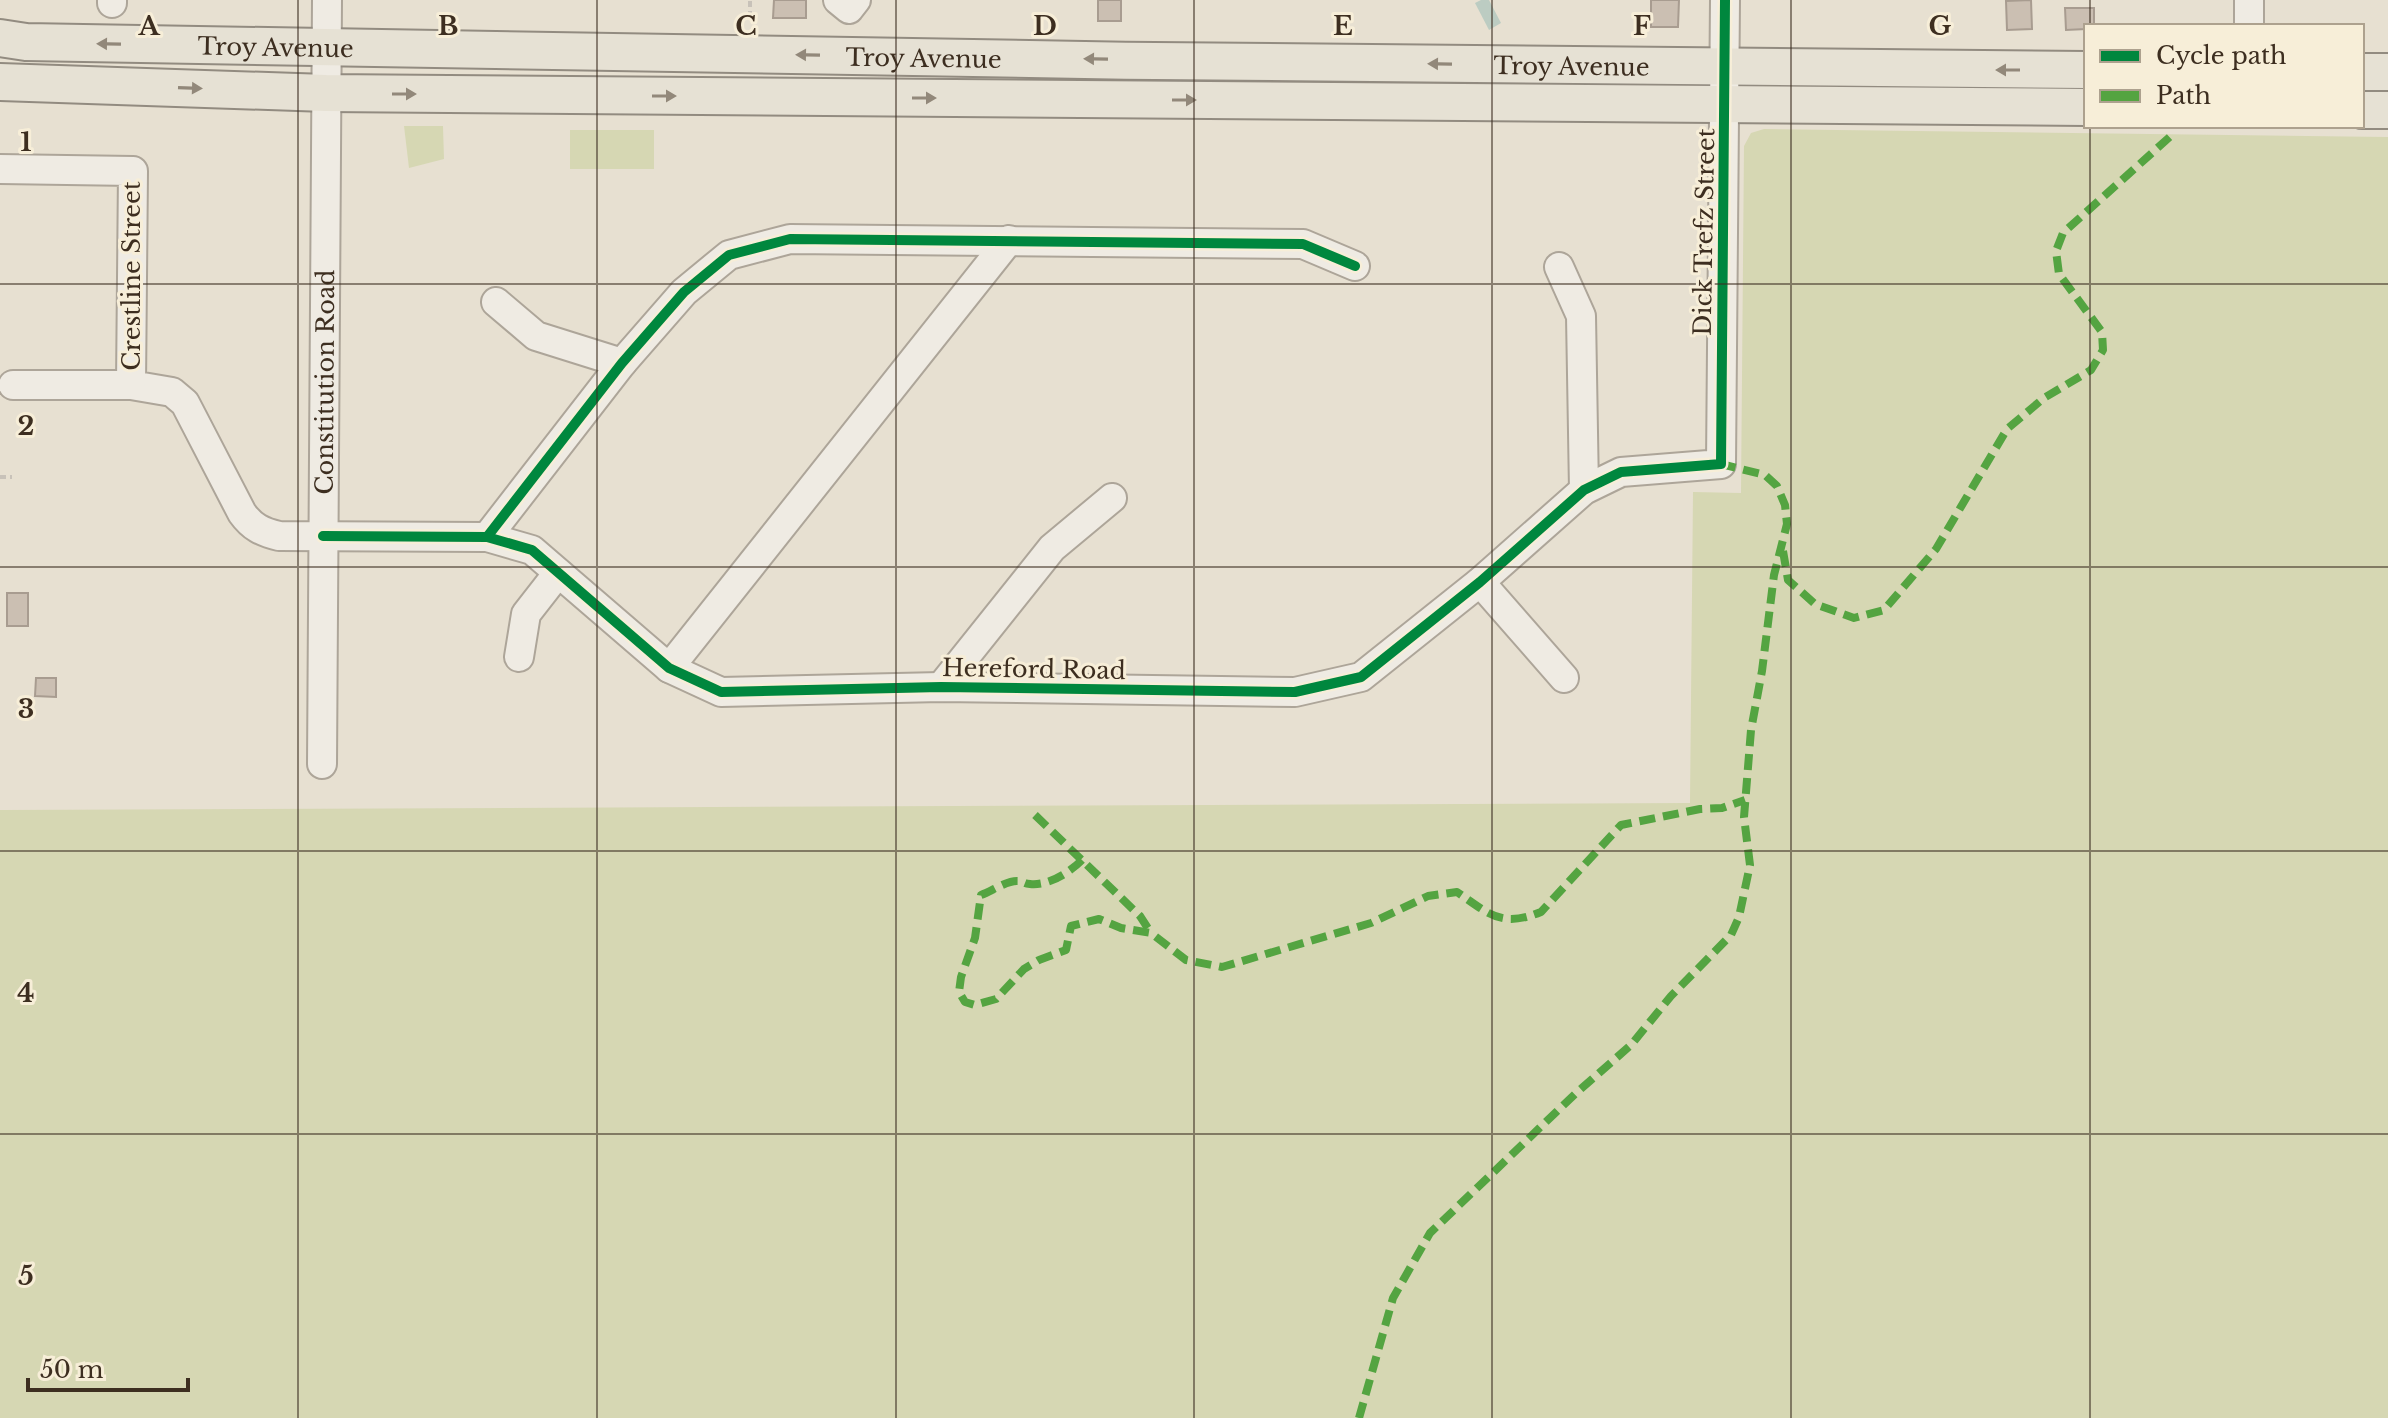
<svg xmlns="http://www.w3.org/2000/svg" width="2388" height="1418" font-family="'Libre Baskerville',serif">
  <rect width="100%" height="100%" fill="#e7e0d1"/>
  <!-- green -->
  <g fill="#d6d7b3">
    <polygon points="404,126 443,126 444,159 409,168"/>
    <polygon points="1764,129 2388,137 2388,1418 0,1418 0,810 1690,803 1693,492 1741,493 1744,146 1751,133"/>
    <rect x="570" y="130" width="84" height="39"/>
  </g>
  <!-- water -->
  <polygon fill="#bcccc2" points="1481,0 1489,0 1501,23 1489,30 1475,3"/>
  <!-- building -->
  <g fill="#cbbfb2" stroke="#a89c90" stroke-width="2">
    <polygon points="774,0 806,0 806,18 773,18"/>
    <rect x="1098" y="0" width="23" height="21"/>
    <polygon points="1651,0 1679,0 1678,27 1651,27"/>
    <polygon points="2031,0 2032,29 2007,30 2006,1"/>
    <polygon points="2065,8 2094,8 2094,26 2086,26 2086,29 2066,30"/>
    <rect x="7" y="593" width="21" height="33"/>
    <polygon points="36,678 56,678 56,697 35,696"/>
  </g>
  <g fill="none" stroke-linecap="round" stroke-linejoin="round">
    <!-- minor casing -->
    <g stroke="#ada599" stroke-width="32">
      <g id="minor">
        <polyline points="838,0 849,9 856,0"/>
        <polyline points="112,3 112,0"/>
        <polyline points="2249,26 2249,0"/>
        <path d="M 0,169 L 133,171 L 131,385 L 172,392 L 185,403 L 242,513 C 252,527 262,532 279,536 L 487,537 L 532,550 L 669,668 L 721,692 L 941,687 L 1295,692 L 1361,677 L 1480,582 L 1584,490 L 1621,472 L 1721,464 L 1725,0"/>
        <polyline points="1559,267 1581,316 1584,490"/>
        <polyline points="496,302 536,336 622,363"/>
        <polyline points="13,385 131,385"/>
        <polyline points="487,537 622,363 684,292 729,255 790,239 1303,244 1355,266"/>
        <polyline points="1480,582 1564,678"/>
        <polyline points="519,657 526,614 558,573"/>
        <polyline points="669,668 1009,240"/>
        <polyline points="941,687 1052,548 1112,498"/>
        <path id="s1" d="M 322,764 L 327,0"/>
      </g>
    </g>
    <!-- major casing -->
    <g stroke="#928b80" stroke-width="40">
      <g id="major">
        <path id="s2" d="M 0,38 L 26,42 C 713,56 1399,66 2086,70"/>
        <polyline points="2362,72 2388,72"/>
        <polyline points="0,82 326,93 2086,107"/>
        <polyline points="2362,110 2388,110"/>
      </g>
    </g>
    <!-- path -->
    <g stroke="#c8c2b9" stroke-width="4" stroke-dasharray="6 4" stroke-linecap="butt">
      <polyline points="750,17 750,0"/>
      <polyline points="0,477 12,477"/>
    </g>
    <!-- minor -->
    <use href="#minor" stroke="#efebe3" stroke-width="28"/>
    <!-- major -->
    <use href="#major" stroke="#e6e1d4" stroke-width="36"/>
    <!-- quiet -->
    <g stroke="#54a441" stroke-width="8" stroke-dasharray="16 8" stroke-linecap="butt">
      <polyline points="1783,551 1788,580 1815,604 1854,618 1884,610 1936,549 2007,429 2044,398 2091,370 2103,350 2102,332 2059,274 2056,251 2063,233 2173,134"/>
      <polyline points="1035,815 1140,916 1151,933"/>
      <path d="M 1082,860 C 1069,873 1048,886 1030,884 C 1020,883 1027,881 1017,881 C 1006,881 992,891 981,895 L 975,938 L 961,977 L 959,992 L 965,1002 L 975,1005 L 996,999 L 1024,969 L 1039,960 L 1066,950 L 1071,926 L 1099,919 L 1121,928 L 1151,933 L 1186,960 L 1222,967 L 1371,923 L 1428,896 L 1457,892 C 1489,914 1501,928 1541,912 L 1621,825 L 1700,809 L 1722,808 L 1745,800"/>
      <polyline points="1359,1418 1393,1298 1430,1233 1575,1094 1631,1045 1671,996 1731,935 1739,917 1750,865 1744,817 1751,730 1762,671 1774,575 1787,524 1785,505 1777,486 1765,475 1721,464"/>
    </g>
    <!-- cycleway casing -->
    <g stroke="#f7eed8" stroke-width="15">
      <g id="cycleway">
        <polyline points="323,536 487,537 532,550 669,668 721,692 941,687 1295,692 1361,677 1480,582 1584,490 1621,472 1721,464 1725,0"/>
        <polyline points="487,537 622,363 684,292 729,255 790,239 1303,244 1355,266"/>
      </g>
    </g>
    <!-- cycleway -->
    <use href="#cycleway" stroke="#00873e" stroke-width="10"/>
  </g>
  <!-- one-way arrows -->
  <defs><path id="oneway-solid" d="M-6-.8H1V-3.2L6.5 0L1 3.2V.8H-6Z" transform="scale(2)"/></defs>
  <g fill="#92887a">
    <use href="#oneway-solid" transform="translate(109 44) rotate(-179)"/>
    <use href="#oneway-solid" transform="translate(808 55) rotate(-179)"/>
    <use href="#oneway-solid" transform="translate(1096 59) rotate(-179)"/>
    <use href="#oneway-solid" transform="translate(1440 64) rotate(-179)"/>
    <use href="#oneway-solid" transform="translate(2008 70) rotate(-180)"/>
    <use href="#oneway-solid" transform="translate(190 88) rotate(2)"/>
    <use href="#oneway-solid" transform="translate(404 94)"/>
    <use href="#oneway-solid" transform="translate(664 96)"/>
    <use href="#oneway-solid" transform="translate(924 98)"/>
    <use href="#oneway-solid" transform="translate(1184 100)"/>
  </g>
  <!-- grid -->
  <path fill="none" stroke="#3d2e20" stroke-width="2" stroke-opacity="0.55" d="M 298,0 L 298,1418M 597,0 L 597,1418M 896,0 L 896,1418M 1194,0 L 1194,1418M 1492,0 L 1492,1418M 1791,0 L 1791,1418M 2090,0 L 2090,26M 2090,126 L 2090,1418M 0,284 L 2388,284M 0,567 L 2388,567M 0,851 L 2388,851M 0,1134 L 2388,1134"/>
  <g text-anchor="middle" dominant-baseline="central" stroke-width="6" stroke-linejoin="round" paint-order="stroke">
    <!-- street labels -->
    <g font-size="24" fill="#3d2e20" stroke="#f7eed8">
      <text stroke="none"><textPath href="#s2" startOffset="276">Troy Avenue</textPath></text>
      <text stroke="none"><textPath href="#s2" startOffset="924">Troy Avenue</textPath></text>
      <text stroke="none"><textPath href="#s2" startOffset="1572">Troy Avenue</textPath></text>
      <text transform="translate(1704 232) rotate(-89)">Dick Trefz Street</text>
      <text transform="translate(131 276) rotate(-90)">Crestline Street</text>
      <text stroke="none"><textPath href="#s1" startOffset="382">Constitution Road</textPath></text>
      <text transform="translate(1034 669) rotate(1)">Hereford Road</text>
    </g>
  </g>
  <g font-size="26" text-anchor="middle" font-weight="bold" fill="#3d2e20" stroke="#f7eed8" stroke-width="6" stroke-linejoin="round" paint-order="stroke">
    <text x="149" y="35">A</text>
    <text x="448" y="35">B</text>
    <text x="746" y="35">C</text>
    <text x="1045" y="35">D</text>
    <text x="1343" y="35">E</text>
    <text x="1642" y="35">F</text>
    <text x="1940" y="35">G</text>
    <text x="26" y="151">1</text>
    <text x="26" y="435">2</text>
    <text x="26" y="718">3</text>
    <text x="26" y="1002">4</text>
    <text x="26" y="1285">5</text>
  </g>
  <!-- legend -->
  <rect x="2084" y="24" width="280" height="104" fill="#f7eed8" stroke="#ada18e" stroke-width="2"/>
  <rect x="2100" y="50" width="40" height="12" fill="#00873e" stroke="#ada18e" stroke-width="2"/>
  <text x="2156" y="64" font-size="24" fill="#3d2e20">Cycle path</text>
  <rect x="2100" y="90" width="40" height="12" fill="#54a441" stroke="#ada18e" stroke-width="2"/>
  <text x="2156" y="104" font-size="24" fill="#3d2e20">Path</text>
  <!-- scale -->
  <path d="M28 1378v12h160v-12" fill="none" stroke="#3d2e20" stroke-width="4"/>
  <text x="40" y="1378" font-size="24" fill="#3d2e20" stroke="#f7eed8" stroke-width="6" paint-order="stroke">50 m</text>
</svg>
